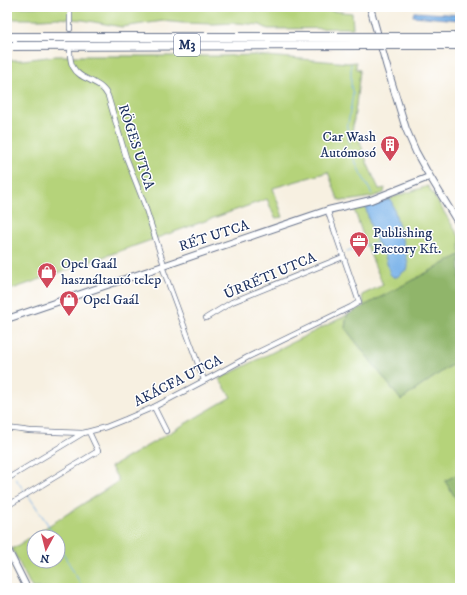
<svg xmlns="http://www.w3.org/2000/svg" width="467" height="595" font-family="'IM FELL DW Pica',serif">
  <rect width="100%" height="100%" fill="#fff"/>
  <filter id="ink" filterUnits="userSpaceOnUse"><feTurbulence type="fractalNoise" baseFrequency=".025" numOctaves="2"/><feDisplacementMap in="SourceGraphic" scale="8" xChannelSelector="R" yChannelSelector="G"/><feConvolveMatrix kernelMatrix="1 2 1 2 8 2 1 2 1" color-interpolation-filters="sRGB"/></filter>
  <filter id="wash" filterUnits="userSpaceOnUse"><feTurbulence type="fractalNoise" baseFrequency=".012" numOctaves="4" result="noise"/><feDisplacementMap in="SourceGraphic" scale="16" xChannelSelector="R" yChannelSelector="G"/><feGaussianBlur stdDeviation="0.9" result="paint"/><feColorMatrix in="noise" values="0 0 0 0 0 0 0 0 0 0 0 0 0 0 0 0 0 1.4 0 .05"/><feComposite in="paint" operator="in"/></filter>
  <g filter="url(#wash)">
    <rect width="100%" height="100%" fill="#f7f0e1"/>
    <!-- green -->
    <g fill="#b5d37a" stroke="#68816c" fill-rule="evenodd">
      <polygon points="7,7 251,7 255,11 284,7 314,7 315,9 352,13 353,28 271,29 268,29 260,25 237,23 213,24 182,23 163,21 122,27 83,20 57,18 41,19 7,19"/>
      <polygon points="255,55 348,63 356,62 356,69 360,70 356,105 352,133 357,133 368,165 379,189 381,189 385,188 384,193 372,197 347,201 347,200 343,201 338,199 328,172 273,188 283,217 275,218 267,199 7,291 7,60 23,60 56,56 222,56"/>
      <polygon points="428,186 460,238 460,255 364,306 362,295 383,285 366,244 354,209 360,208"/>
      <path d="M 347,315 L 345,328 L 401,400 L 460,359 L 460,473 L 445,481 L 460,505 L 460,588 L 32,588 L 12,549 L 119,481 L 111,467 L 231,397 L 219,379 ZM 34,537 L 58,537 L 58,561 L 34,561 Z"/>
    </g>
    <!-- forest -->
    <g fill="#90b56a" stroke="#567264">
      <polygon points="460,255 460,359 401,400 345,328 347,315"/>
      <polygon points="460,473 460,505 445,481"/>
    </g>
    <!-- water -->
    <g fill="#79b2e9" stroke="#4a70a4">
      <polygon points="414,12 460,15 460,20 413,16"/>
      <polygon points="387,200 391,200 395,212 408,263 408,268 407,269 397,277 393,277 390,274 385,256 373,234 366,209 366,207 368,206"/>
    </g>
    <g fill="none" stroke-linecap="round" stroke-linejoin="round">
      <!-- stream -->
      <g stroke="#79b2e9" stroke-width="1">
        <polyline points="351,64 351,87 353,94 347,130 351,152 359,170 372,194"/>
        <polyline points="345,211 368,206"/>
        <polyline points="332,212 339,210"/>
        <polyline points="347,251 377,242"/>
        <polyline points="7,465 12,473"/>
        <polyline points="15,478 26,493"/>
        <polyline points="28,495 47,523 54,537"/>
        <polyline points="58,544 83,588"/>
      </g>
    </g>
  </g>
  <g filter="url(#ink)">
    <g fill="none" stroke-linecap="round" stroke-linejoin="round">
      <!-- street casing -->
      <g stroke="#68738c" stroke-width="6">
        <g id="street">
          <polyline points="70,29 70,7"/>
          <path d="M 70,51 C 70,57 70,62 73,67 C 80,81 100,79 108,96 L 126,157 L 144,203 L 164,265"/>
          <polyline points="162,266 204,380"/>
          <polyline points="206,318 232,302 343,257"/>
          <polyline points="154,407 166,431"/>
          <polyline points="7,428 30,431 83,433"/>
          <polyline points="7,479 83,433 106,427 126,419 154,407 215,375 248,357 351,307 359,302 329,215 328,210"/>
          <polyline points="7,506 98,451 89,432"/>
        </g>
      </g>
      <!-- secondary casing -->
      <g stroke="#68738c" stroke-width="8">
        <g id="secondary">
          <polyline points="370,7 386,64 406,129 416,152 426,170 460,226"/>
          <polyline points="7,319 328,210 371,200 429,177"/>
          <polyline points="7,548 27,588"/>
        </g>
      </g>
      <!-- highway casing -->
      <g stroke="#68738c" stroke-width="10">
        <g id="highway">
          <polyline points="7,37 367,37"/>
          <polyline points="392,37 460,37"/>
          <polyline points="393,45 460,45"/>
          <polyline points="7,46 367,45"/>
        </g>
      </g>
      <!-- street -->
      <use href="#street" stroke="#fff" stroke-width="4.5"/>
      <!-- secondary -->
      <use href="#secondary" stroke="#fff" stroke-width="6"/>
      <!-- highway -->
      <use href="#highway" stroke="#fff" stroke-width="8"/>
      <!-- highway-bridge casing -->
      <g stroke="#68738c" stroke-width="10" stroke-linecap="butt">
        <g id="highway-bridge">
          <polyline points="367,37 392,37"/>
          <polyline points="367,45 393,45"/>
        </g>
      </g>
      <!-- highway-bridge -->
      <use href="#highway-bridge" stroke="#fff" stroke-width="8"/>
    </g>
  </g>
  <!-- icons -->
  <defs>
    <g id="building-pin" transform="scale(1)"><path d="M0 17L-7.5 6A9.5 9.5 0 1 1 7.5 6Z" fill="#d1495b" stroke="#fff"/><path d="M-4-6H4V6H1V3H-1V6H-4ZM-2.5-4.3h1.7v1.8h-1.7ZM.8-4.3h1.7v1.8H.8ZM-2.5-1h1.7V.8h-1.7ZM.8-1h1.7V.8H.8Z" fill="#fff"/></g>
    <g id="office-pin" transform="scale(1)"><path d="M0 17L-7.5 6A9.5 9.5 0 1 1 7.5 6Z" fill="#d1495b" stroke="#fff"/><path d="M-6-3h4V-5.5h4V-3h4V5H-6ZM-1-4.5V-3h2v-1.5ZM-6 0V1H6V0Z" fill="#fff"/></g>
    <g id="shop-pin" transform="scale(1)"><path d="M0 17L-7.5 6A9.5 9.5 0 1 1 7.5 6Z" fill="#d1495b" stroke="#fff"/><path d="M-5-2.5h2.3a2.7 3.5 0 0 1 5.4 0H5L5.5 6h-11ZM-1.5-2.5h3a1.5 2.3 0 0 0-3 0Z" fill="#fff"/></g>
  </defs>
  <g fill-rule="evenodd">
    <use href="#building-pin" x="390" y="145"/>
    <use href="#office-pin" x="359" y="241"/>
    <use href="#shop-pin" x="47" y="272"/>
    <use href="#shop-pin" x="69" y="300"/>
  </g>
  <g text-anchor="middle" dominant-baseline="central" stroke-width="3" stroke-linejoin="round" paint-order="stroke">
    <!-- shield labels -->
    <rect fill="#fff" stroke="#5f6d8e" stroke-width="1" x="174" y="34" width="26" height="22" rx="3"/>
    <g font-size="13" font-weight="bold" fill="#1b2f5e">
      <text x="187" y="45">M3</text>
    </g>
    <!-- poi labels -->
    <g font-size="14" fill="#1b2f5e" stroke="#fff" text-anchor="start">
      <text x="376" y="137" text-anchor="end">Car Wash<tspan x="376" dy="16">Autómosó</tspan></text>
      <text x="373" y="233">Publishing<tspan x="373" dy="16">Factory Kft.</tspan></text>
      <text x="61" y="264">Opel Gaál<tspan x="61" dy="16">használtautó telep</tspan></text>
      <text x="83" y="300">Opel Gaál</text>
    </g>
    <!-- street labels -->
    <g font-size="14" fill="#1b2f5e" stroke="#fff">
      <text transform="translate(136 147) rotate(72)">RÖGES UTCA</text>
      <text transform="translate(214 236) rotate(-18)">RÉT UTCA</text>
      <text transform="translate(270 276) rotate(-23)">ÚRRÉTI UTCA</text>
      <text transform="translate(178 381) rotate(-27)">AKÁCFA UTCA</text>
    </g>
  </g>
  <!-- margin -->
  <rect width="467" height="595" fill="none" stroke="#fff" stroke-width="24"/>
  <!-- north arrow -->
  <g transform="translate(46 549) rotate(187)"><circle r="19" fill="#ffffff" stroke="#a4acbf"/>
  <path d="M0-3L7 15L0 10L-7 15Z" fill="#d1495b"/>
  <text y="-6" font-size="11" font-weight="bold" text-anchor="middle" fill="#1b2f5e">N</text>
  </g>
</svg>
